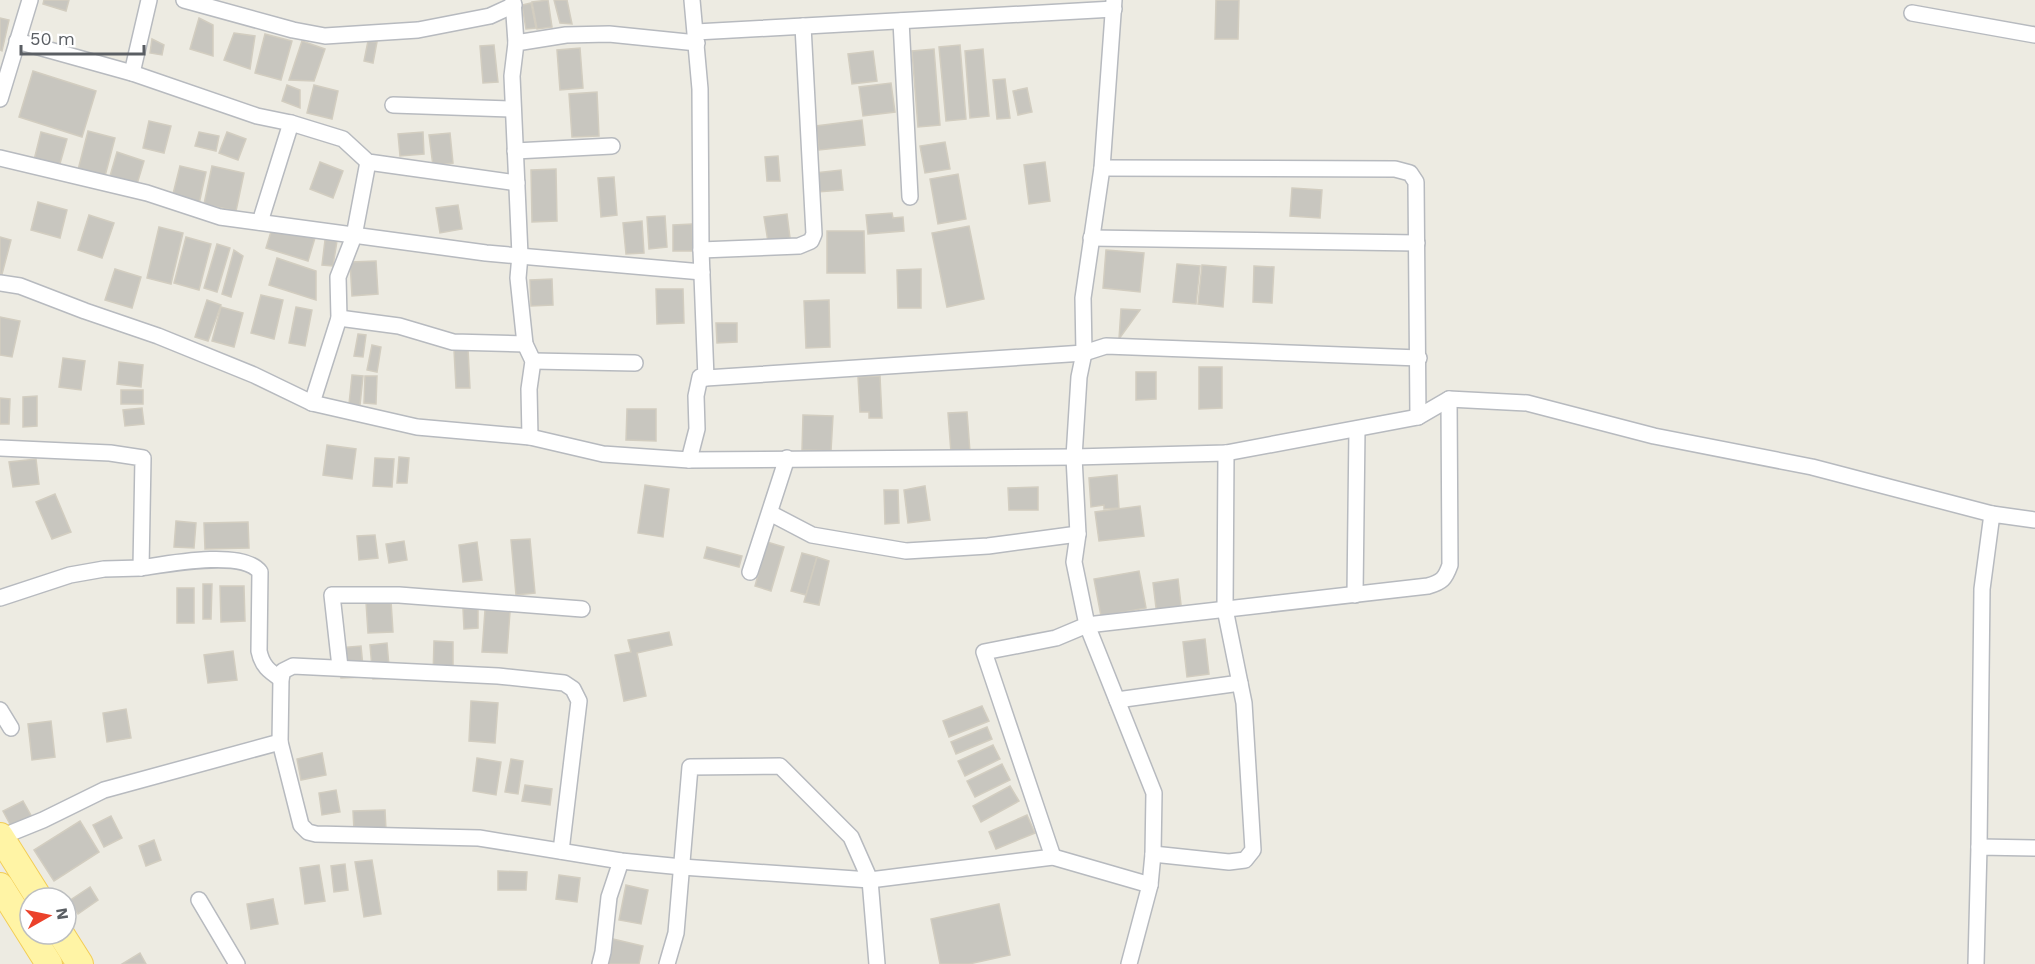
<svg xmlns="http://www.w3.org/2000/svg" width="2035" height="964" font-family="'Work Sans',sans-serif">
  <rect width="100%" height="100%" fill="#edebe2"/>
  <!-- building -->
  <g fill="#c8c6bf" stroke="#d2cdc0" stroke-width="1.5">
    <polygon points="44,0 69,0 66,11 43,4"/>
    <polygon points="548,0 552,27 537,29 532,2"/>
    <polygon points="554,0 567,0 572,24 560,23"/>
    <polygon points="1216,0 1239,0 1238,39 1215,39"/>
    <polygon points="531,3 536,28 526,29 522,5"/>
    <polygon points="0,18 9,20 2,51 0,50"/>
    <polygon points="199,18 213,25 213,56 190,49"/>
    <polygon points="234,33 255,36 250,69 224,60"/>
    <polygon points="265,34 292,41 281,80 255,73"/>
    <polygon points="152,39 164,45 162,55 150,53"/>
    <polygon points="302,41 325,49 314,81 289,80"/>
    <polygon points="368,41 377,42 373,63 364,61"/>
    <polygon points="494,45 498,82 483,83 480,46"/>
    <polygon points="960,45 966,119 946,121 939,47"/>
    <polygon points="580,48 583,88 560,90 557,50"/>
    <polygon points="934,49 940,125 918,127 912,51"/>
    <polygon points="983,49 989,116 970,118 965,51"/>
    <polygon points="873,51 877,81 852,84 848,54"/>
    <polygon points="33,71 96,91 82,137 19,117"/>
    <polygon points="1005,79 1010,118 997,119 993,80"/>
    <polygon points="891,83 895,112 863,116 859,87"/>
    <polygon points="287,85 300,90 300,108 282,101"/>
    <polygon points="314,85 338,91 332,119 307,113"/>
    <polygon points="1027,88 1032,112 1018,115 1013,91"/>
    <polygon points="597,92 599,136 572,137 569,94"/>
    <polygon points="862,120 865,145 819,150 816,126"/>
    <polygon points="149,121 171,126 164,153 143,148"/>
    <polygon points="88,131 115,138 105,176 78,170"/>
    <polygon points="41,132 67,139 59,167 34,160"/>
    <polygon points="199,132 219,136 216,151 195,146"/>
    <polygon points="227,132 246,139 238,160 219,153"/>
    <polygon points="423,132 424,154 400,156 398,134"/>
    <polygon points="450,133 453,163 433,166 429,135"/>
    <polygon points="945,142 950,169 925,173 920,146"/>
    <polygon points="117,152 144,161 137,184 110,176"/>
    <polygon points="778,156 780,181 767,181 765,157"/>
    <polygon points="320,162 343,171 333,198 310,189"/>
    <polygon points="1045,162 1050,201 1029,204 1024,165"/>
    <polygon points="180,166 206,172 199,204 172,198"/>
    <polygon points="212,166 244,173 236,211 204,204"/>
    <polygon points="556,169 557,221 532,222 531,170"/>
    <polygon points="841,170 843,190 817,192 815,173"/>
    <polygon points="958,174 966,219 938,224 930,179"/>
    <polygon points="614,177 617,215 601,217 598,178"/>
    <polygon points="1292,188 1322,190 1320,218 1290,216"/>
    <polygon points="38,202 67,210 60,238 31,230"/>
    <polygon points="458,205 462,229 440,233 436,208"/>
    <polygon points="892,213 893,218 903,217 904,231 868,234 866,215"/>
    <polygon points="787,214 790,238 768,242 764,217"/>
    <polygon points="89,215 114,223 102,258 78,250"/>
    <polygon points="665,216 667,247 649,249 647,217"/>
    <polygon points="642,221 644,253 626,254 623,223"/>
    <polygon points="692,224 693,251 673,251 673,225"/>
    <polygon points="273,225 315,238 308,261 266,248"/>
    <polygon points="969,226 984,299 947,307 932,233"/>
    <polygon points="159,227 183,233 171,284 147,278"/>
    <polygon points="827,231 864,231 865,273 827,273"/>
    <polygon points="0,237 11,240 1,278 0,278"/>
    <polygon points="186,237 211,244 199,290 174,283"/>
    <polygon points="325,240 337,241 333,266 322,265"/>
    <polygon points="217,244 230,248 217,292 204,288"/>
    <polygon points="234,250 243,256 231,297 222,294"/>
    <polygon points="1106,250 1144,253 1140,292 1103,288"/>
    <polygon points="277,258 316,271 316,300 269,285"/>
    <polygon points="376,261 378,294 352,296 350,262"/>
    <polygon points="1177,264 1200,266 1196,304 1173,302"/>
    <polygon points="1202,265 1226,267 1223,307 1198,304"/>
    <polygon points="1254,266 1274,267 1272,303 1253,302"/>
    <polygon points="115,269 141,277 132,308 105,300"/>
    <polygon points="921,269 921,308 898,308 897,270"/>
    <polygon points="552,279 553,305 531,306 530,280"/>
    <polygon points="656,289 683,289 684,323 657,324"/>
    <polygon points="261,295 283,300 274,339 251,333"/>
    <polygon points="207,300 221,305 208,341 195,337"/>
    <polygon points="829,300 830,347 806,348 804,301"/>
    <polygon points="221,307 243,313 234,347 212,341"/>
    <polygon points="296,307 312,310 305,346 289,343"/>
    <polygon points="1121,309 1140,310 1119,339"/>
    <polygon points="0,317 20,321 12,357 0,355"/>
    <polygon points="716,323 737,323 737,342 717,343"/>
    <polygon points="358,334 366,335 363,357 354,356"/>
    <polygon points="372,345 381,347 377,372 367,370"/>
    <polygon points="468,349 470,388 456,388 454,350"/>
    <polygon points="63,358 85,361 81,390 59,387"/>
    <polygon points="119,362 143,365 141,387 117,384"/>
    <polygon points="1199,367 1222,367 1222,408 1199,409"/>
    <polygon points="1136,372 1156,372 1156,399 1136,400"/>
    <polygon points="352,375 363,376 360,405 349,404"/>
    <polygon points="365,376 377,376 376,404 364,403"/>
    <polygon points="880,376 882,418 869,418 869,412 860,412 858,377"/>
    <rect x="121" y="390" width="22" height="14"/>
    <polygon points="37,396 37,426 23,427 23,397"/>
    <polygon points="0,398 10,399 9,424 0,424"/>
    <polygon points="142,408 144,424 125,426 123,410"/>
    <polygon points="627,409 656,409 656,441 626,440"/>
    <polygon points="967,412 970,452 951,453 948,413"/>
    <polygon points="803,415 833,416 831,451 802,450"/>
    <polygon points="327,445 356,449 352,479 323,475"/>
    <polygon points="399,457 409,458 407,483 397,483"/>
    <polygon points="375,458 394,459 392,487 373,486"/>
    <polygon points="36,459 39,484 13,487 9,462"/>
    <polygon points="1117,475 1119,508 1104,509 1104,505 1091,507 1089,478"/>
    <polygon points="645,485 669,489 663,537 638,533"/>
    <polygon points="925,486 930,520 908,523 904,490"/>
    <polygon points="1038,487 1038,510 1009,510 1008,488"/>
    <polygon points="884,490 898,490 899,523 885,524"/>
    <polygon points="55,494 71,532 52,539 36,502"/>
    <polygon points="1140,506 1144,536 1099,541 1095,512"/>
    <polygon points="176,521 196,523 194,548 174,547"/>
    <polygon points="248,522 249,548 205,549 204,523"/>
    <polygon points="375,535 378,558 359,560 357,536"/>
    <polygon points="530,539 535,593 516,595 511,540"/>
    <polygon points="404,541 407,560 389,563 386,544"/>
    <polygon points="477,542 482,580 463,582 459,545"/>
    <polygon points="767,542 784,547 771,591 755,586"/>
    <polygon points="707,547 742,556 739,567 704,558"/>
    <polygon points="802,553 817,557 806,595 791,591"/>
    <polygon points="817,557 829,561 819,605 804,602"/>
    <polygon points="1139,571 1146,608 1101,616 1094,579"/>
    <polygon points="1178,579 1182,613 1157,616 1153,583"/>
    <polygon points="203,584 212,584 211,619 203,619"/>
    <polygon points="220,586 244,586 245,621 221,622"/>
    <rect x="177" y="588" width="17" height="35"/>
    <polygon points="391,601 393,632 368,633 366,602"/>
    <polygon points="478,608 478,628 464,629 463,609"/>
    <polygon points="485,610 510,612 507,653 482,652"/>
    <polygon points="669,632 672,645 637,653 646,696 624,701 615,655 631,652 628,640"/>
    <polygon points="1205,639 1209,674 1187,677 1183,642"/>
    <polygon points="434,641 453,642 453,677 433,677"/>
    <polygon points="387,643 390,678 373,679 370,645"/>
    <polygon points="361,646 364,677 341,678 338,648"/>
    <polygon points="233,651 237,680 208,683 204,655"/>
    <polygon points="471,701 498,703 495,743 469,741"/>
    <polygon points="982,706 989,721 949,737 943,721"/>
    <polygon points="126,709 131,738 107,742 103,713"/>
    <polygon points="51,721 55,757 32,760 28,724"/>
    <polygon points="987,727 992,739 956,754 951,742"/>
    <polygon points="993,745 1000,759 965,776 958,761"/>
    <polygon points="322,753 326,775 301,780 297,759"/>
    <polygon points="477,758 501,762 496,795 473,791"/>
    <polygon points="511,759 523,761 518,794 505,792"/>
    <polygon points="1002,764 1010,780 975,797 967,781"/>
    <polygon points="525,785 552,789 550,805 522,801"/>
    <polygon points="1010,786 1019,801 981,822 973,806"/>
    <polygon points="336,790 340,812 322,815 319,793"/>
    <polygon points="23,801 37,826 17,837 3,811"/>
    <polygon points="385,810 386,830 354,830 353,811"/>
    <polygon points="1027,815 1035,833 996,849 989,832"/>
    <polygon points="111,816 122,838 104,847 93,825"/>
    <polygon points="80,821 99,852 54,881 34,850"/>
    <polygon points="154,840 161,860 146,866 139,846"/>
    <polygon points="372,860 381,914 364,917 355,862"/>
    <polygon points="345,864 348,890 334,892 331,866"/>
    <polygon points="319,865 325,901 305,904 300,868"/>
    <polygon points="498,871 527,872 526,890 498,890"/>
    <polygon points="559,875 580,878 577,902 556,899"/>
    <polygon points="626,885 648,890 641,924 619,920"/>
    <polygon points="90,887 98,900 78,914 69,901"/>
    <polygon points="273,899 278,924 251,929 247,904"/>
    <polygon points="999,904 1010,955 969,964 940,964 931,919"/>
    <polygon points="613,939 643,946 639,964 608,964"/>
    <polygon points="140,953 146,964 122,964"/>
  </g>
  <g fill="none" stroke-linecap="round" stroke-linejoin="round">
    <!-- street casing -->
    <g stroke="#b7babf" stroke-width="18">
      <g id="street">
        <polyline points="184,0 293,30 325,36 418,30 490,16 514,5"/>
        <polyline points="513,0 516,43"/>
        <polyline points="1114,0 1102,168 1083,298 1084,353 1079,377 1074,457 1078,534 1074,562 1087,625 1154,793 1153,854 1150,885 1129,964"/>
        <polyline points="1912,13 2035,35"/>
        <polyline points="901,21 910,197"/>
        <polyline points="696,32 1114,9"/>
        <polyline points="17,41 132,73 257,116 291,123 343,139 368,162 517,183"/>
        <polyline points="132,73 149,0"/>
        <polyline points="0,99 30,0"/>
        <polyline points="393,105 513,109"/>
        <polyline points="515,151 612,146"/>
        <polyline points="0,158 147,193 220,217 486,253 702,272"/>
        <polyline points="1102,168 1395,169 1410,173 1416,182 1418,417"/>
        <polyline points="260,222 291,123"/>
        <polyline points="1091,238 1417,243"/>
        <polyline points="701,250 799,246 811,241 814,234 803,26"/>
        <polyline points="0,283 20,286 85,311 158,336 254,375 312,403 417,427 530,437 603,454 689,460 1074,457 1226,453 1418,417 1449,399 1527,403 1654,436 1812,467 1992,514"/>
        <polyline points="339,318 399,326 453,342 525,344"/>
        <polyline points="533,361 635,363"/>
        <polyline points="706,378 1084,353 1106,346 1419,358"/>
        <polyline points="312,403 339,318 338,277 354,236 368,162"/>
        <polyline points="530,437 529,389 533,361 525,344 518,278 520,255 512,76 516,43 566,35 609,34 697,43"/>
        <polyline points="0,448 110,453 143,458 141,568 104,569 70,575 0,598"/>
        <polyline points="689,460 697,429 696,396 700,377 706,378 701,250 700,89 692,0"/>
        <polyline points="770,513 812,535 906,551 988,546 1078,534"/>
        <path d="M 141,568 C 167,564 243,549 260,572 L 259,651 C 262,666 269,671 281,679"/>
        <polyline points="750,572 787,458"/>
        <polyline points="1355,595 1357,429"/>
        <polyline points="340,667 332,595 399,595 582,609"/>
        <polyline points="1117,700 1240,683"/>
        <polyline points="0,710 11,728"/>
        <polyline points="280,742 301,825 308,832 316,834 479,838 621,861 682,867 870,880 1053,857 1150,885"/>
        <polyline points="1,837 43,820 104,790 280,742 281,679 283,671 293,666 498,676 564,683 573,689 579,701 561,851"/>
        <polyline points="1979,847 1982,589 1992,514 2035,520"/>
        <polyline points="1153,854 1229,862 1245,860 1253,850 1244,703 1225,609 1226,453"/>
        <path d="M 1053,857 L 984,652 L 1056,638 L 1087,625 L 1428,586 C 1442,582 1445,579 1450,565 L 1449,399"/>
        <polyline points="199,900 237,964"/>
        <polyline points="600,964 603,952 609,897 621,861"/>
        <polyline points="667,964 676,933 690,767 780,766 851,837 870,880 877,964"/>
        <polyline points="1976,964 1979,847 2035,848"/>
      </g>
    </g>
    <!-- primary casing -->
    <g stroke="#f3cd55" stroke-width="28">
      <g id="primary">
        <polyline points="0,836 39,898"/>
        <polyline points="0,886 49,964"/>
        <polyline points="61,934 80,964"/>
      </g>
    </g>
    <!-- street -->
    <use href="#street" stroke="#fff" stroke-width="15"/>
    <!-- primary -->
    <use href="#primary" stroke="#fff4a5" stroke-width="26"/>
  </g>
  <!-- north arrow -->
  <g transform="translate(48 916) rotate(81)"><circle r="28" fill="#ffffff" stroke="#bdbfc1" stroke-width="1.5"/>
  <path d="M0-4.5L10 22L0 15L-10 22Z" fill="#eb412a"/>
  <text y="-9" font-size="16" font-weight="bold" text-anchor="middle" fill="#5a5e63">N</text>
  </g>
  <!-- scale -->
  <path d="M21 45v9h123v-9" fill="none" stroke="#5a5e63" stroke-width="3"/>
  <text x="30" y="45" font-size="18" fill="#5a5e63" stroke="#ffffff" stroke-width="4.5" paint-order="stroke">50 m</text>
</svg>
